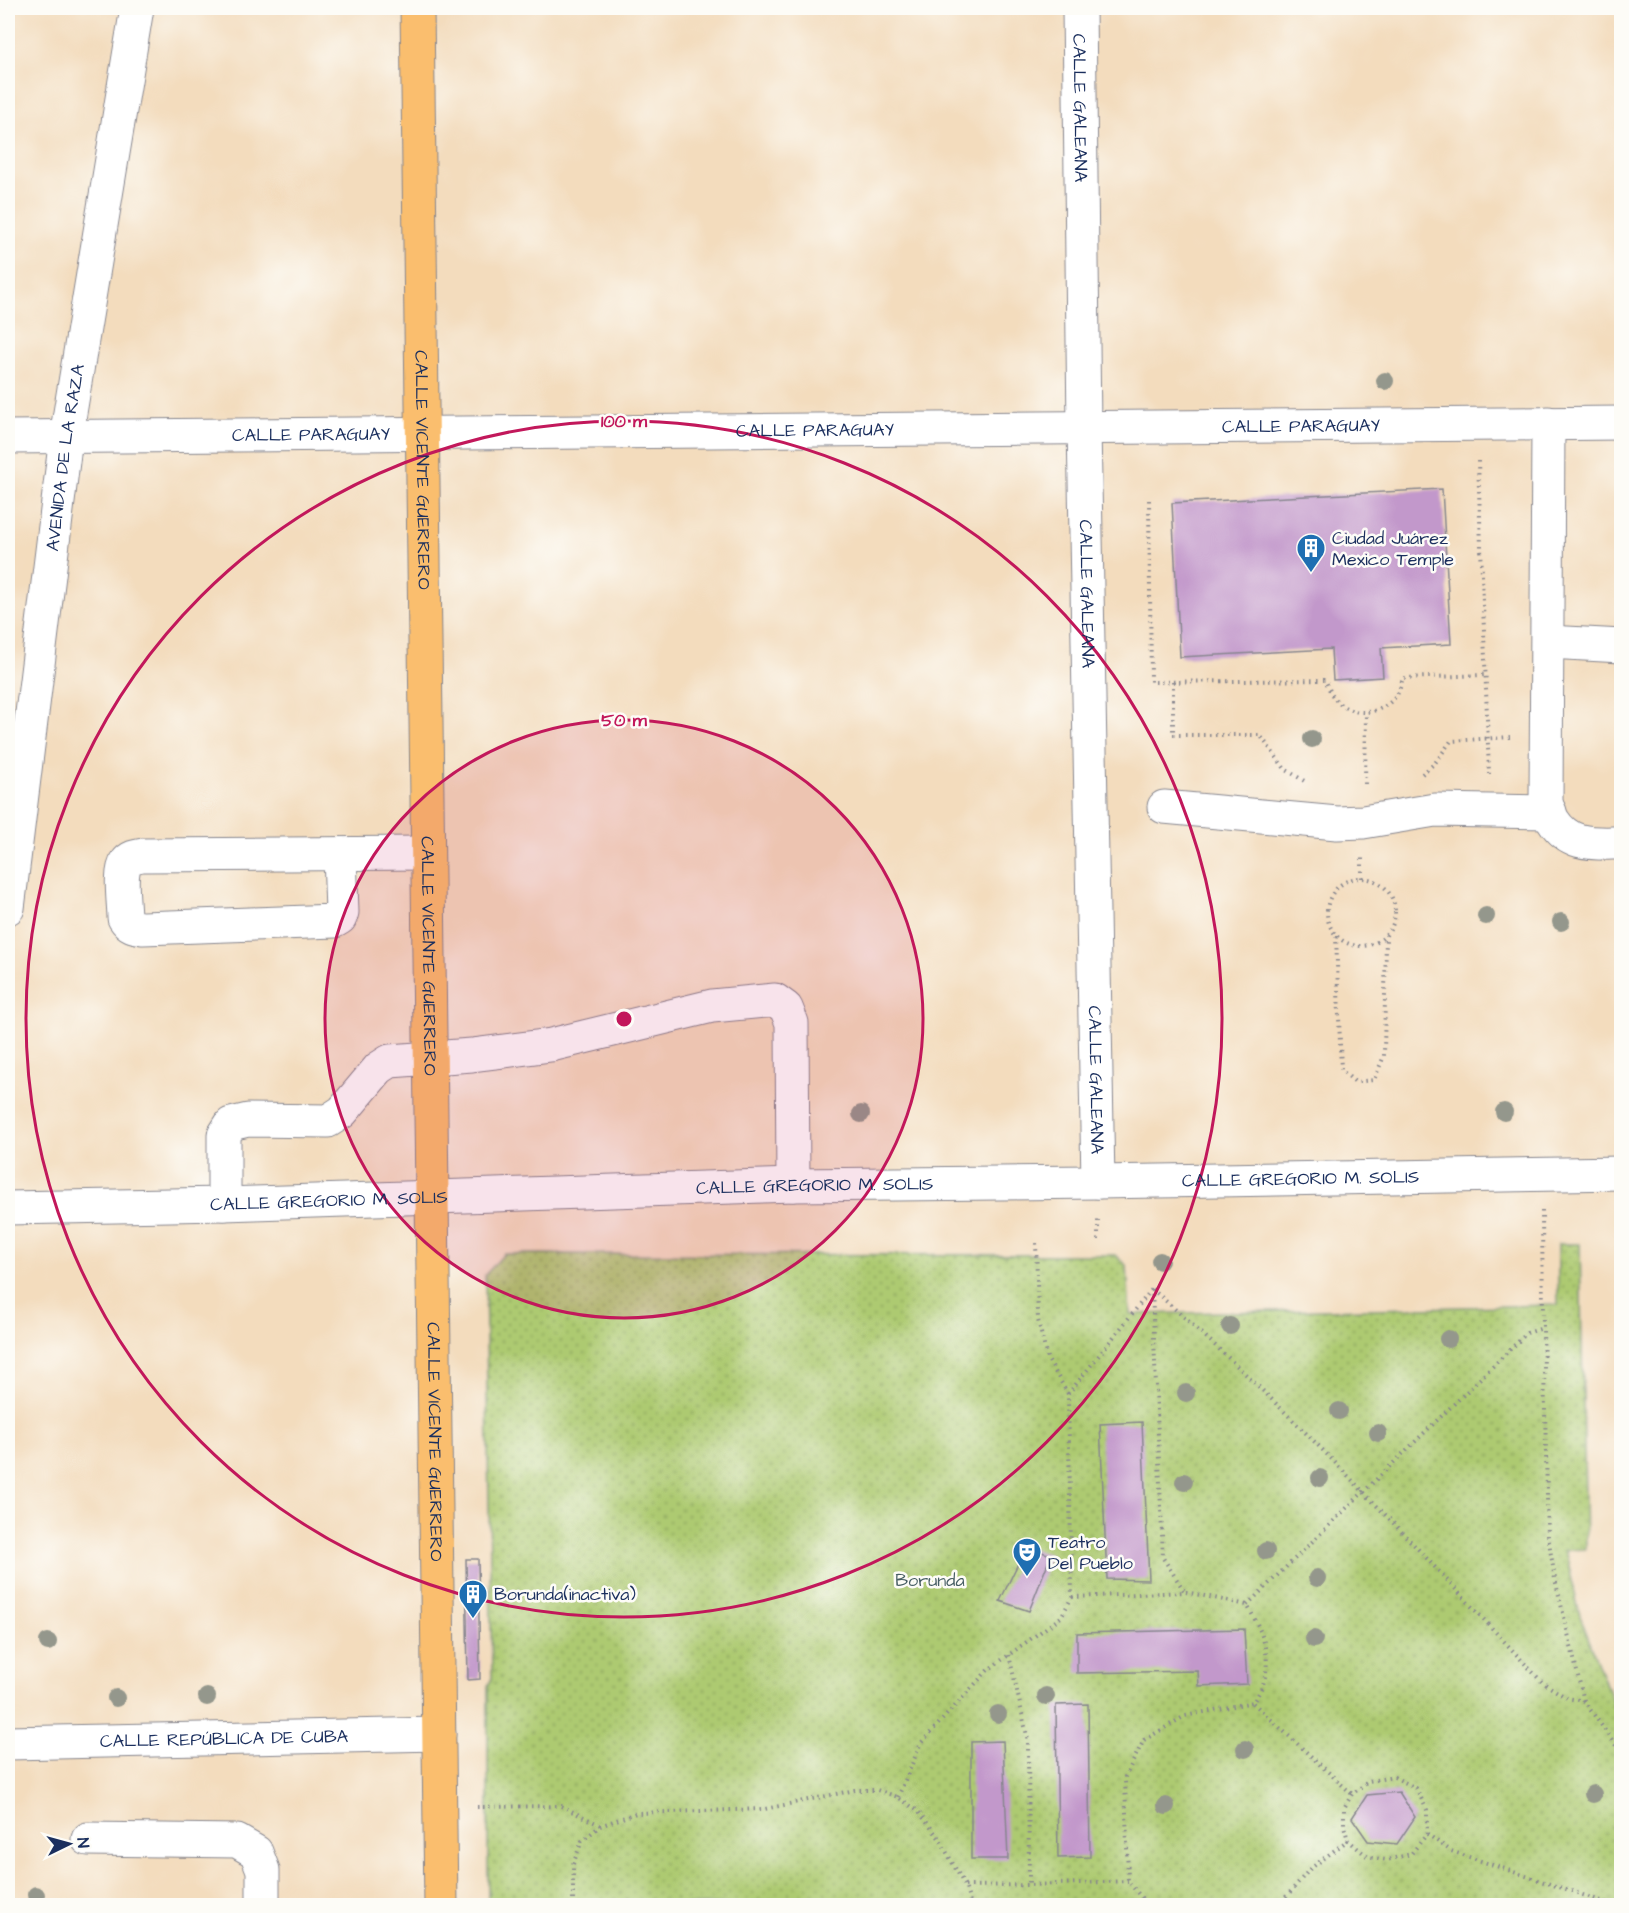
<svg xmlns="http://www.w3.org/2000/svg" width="1629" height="1913" font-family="'Architects Daughter',sans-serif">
  <defs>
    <pattern id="park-dots" width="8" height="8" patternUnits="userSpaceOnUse" patternTransform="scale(1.5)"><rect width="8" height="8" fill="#adca71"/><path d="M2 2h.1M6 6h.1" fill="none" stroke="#8ca460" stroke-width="1.8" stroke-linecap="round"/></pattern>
  </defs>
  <rect width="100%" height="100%" fill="#fdfcf7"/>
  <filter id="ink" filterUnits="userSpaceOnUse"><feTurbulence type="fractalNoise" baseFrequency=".0167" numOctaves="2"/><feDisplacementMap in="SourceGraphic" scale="12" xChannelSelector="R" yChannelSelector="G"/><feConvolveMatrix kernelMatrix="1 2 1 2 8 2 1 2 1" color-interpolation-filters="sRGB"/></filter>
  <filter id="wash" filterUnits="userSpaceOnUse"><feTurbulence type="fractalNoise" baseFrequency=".008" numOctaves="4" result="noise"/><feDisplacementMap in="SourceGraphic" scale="24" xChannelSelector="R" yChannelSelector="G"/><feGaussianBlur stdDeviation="1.35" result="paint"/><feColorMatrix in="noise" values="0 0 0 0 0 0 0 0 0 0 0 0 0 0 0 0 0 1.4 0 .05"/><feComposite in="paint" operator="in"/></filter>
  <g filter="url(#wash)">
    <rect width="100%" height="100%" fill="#f3dcbd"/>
    <!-- park -->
    <polygon fill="url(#park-dots)" stroke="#647c68" stroke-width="1.5" points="1558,1244 1580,1244 1586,1549 1565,1550 1580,1616 1613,1704 1621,1717 1621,1905 488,1905 488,1686 492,1678 485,1275 504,1254 1115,1255 1127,1266 1130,1314 1558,1305"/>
    <g id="blocks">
      <!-- building -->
      <g fill="#c298cb">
        <polygon points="1442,489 1451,644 1381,648 1383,677 1333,680 1331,649 1180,657 1172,503"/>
        <polygon points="1142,1422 1149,1580 1107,1579 1100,1424"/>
        <polygon points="1026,1547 1051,1555 1029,1611 1000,1601"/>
        <polygon points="466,1559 478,1559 480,1679 468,1680"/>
        <polygon points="1244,1629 1247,1684 1199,1686 1198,1671 1077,1673 1077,1633"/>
        <polygon points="1088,1704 1090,1857 1058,1858 1056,1705"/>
        <polygon points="1003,1741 1008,1859 971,1859 971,1742"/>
        <polygon points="1399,1792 1415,1817 1397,1844 1368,1841 1352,1818 1367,1795"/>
      </g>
    </g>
  </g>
  <g filter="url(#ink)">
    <use href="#blocks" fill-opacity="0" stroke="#87868e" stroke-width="1.5"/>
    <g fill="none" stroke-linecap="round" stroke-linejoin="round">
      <!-- minor casing -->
      <g stroke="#87868e" stroke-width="35">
        <g id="minor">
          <path id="s1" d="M 1079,8 L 1084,427 L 1098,1182"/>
          <path d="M 1548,423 L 1546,802 C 1548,808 1550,815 1553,820 C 1570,847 1594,843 1622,843"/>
          <path id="s2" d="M 8,437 L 1622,423"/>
          <polyline points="1548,642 1622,646"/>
          <polyline points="1164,807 1337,823 1363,822 1435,810 1550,812"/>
          <path d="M 340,854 L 342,912 L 340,918 L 335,921 L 143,928 C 134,927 129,926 124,918 C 124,905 119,872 126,863 C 130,857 136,856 143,855 L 427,853"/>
          <path id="s3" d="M 8,908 L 66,437 L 137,8"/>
          <polyline points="224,1204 224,1135 231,1124 248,1120 328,1121 342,1112 379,1068 390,1061 472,1055 551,1045 712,1006 775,1000 786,1008 792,1023 793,1185"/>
          <path id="s4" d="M 8,1208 L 224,1204 L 793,1185 L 1098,1182 L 1622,1173"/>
          <path id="s5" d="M 8,1743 L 439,1734"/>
          <polyline points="88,1839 237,1841 256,1852 263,1870 263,1906"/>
        </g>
      </g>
      <!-- major casing -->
      <g stroke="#87868e" stroke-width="35">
        <g id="major">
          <path id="s6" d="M 417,8 L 441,1906"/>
        </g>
      </g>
      <!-- path -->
      <g stroke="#87868e" stroke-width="4" stroke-dasharray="1.5 4.5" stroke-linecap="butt">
        <polyline points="1478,461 1489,774"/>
        <path d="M 1149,500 L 1151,682 L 1325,680 C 1328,685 1330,693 1334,698 C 1350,718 1381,716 1396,696 C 1400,691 1401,683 1403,678 L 1486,675"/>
        <polyline points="1173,681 1173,735 1260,735 1285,769 1306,782"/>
        <polyline points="1422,774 1435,763 1451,741 1510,737"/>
        <polyline points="1365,784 1366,713"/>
        <polyline points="1362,878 1362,858"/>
        <circle cx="1361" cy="912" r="34"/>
        <polyline points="1336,936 1341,1070 1355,1082 1374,1080 1384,1056 1386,935"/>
        <polyline points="1542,1211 1543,1328 1548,1536 1555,1579 1584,1701"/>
        <polyline points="1098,1240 1098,1220"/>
        <path d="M 1152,1289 C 1292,1410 1416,1547 1542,1682 L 1567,1698 L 1584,1701 L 1622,1754"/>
        <polyline points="1152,1289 1163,1558 1185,1592"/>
        <polyline points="1068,1394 1152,1289"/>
        <path d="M 1072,1597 L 1186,1592 L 1247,1605 C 1261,1629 1272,1653 1264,1681 C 1262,1689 1257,1696 1253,1702 L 1185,1716 L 1144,1740 L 1125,1777 L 1128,1881 L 1148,1906"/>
        <polyline points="1247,1605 1527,1333 1543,1328"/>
        <polyline points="1009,1655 1028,1740 1029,1885"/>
        <polyline points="1253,1703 1352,1794"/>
        <polygon points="1394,1777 1416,1788 1427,1810 1427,1834 1411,1854 1387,1860 1368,1857 1348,1840 1344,1826 1344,1808 1352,1794 1369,1781"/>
        <polyline points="898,1797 921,1743 988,1670 1061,1617 1072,1597 1068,1394 1047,1358 1038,1320 1036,1240"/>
        <polyline points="477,1807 561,1806 600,1825"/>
        <polyline points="1427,1834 1451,1851 1616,1906"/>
        <polyline points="965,1886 1029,1885 1128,1881"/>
        <polyline points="573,1906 573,1864 582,1841 600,1826 636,1813 765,1809 855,1790 877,1790 898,1797 918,1811 939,1838 965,1886 971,1906"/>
        <polyline points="1278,1906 1310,1869 1348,1840"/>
      </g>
      <!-- minor -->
      <use href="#minor" stroke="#fff" stroke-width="33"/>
      <!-- major -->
      <use href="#major" stroke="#fabe6e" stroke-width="33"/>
    </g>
    <!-- trees -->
    <g fill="#94978c">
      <circle cx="1385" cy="381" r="9"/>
      <circle cx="1312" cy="739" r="9"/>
      <circle cx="1486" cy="916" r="9"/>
      <circle cx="1561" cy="922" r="9"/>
      <circle cx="1504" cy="1112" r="9"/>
      <circle cx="861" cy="1114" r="9"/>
      <circle cx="1160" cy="1261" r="9"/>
      <circle cx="1230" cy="1326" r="9"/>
      <circle cx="1448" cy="1339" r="9"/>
      <circle cx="1186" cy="1393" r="9"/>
      <circle cx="1339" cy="1411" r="9"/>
      <circle cx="1378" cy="1433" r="9"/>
      <circle cx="1320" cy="1478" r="9"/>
      <circle cx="1184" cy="1482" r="9"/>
      <circle cx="1266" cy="1551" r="9"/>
      <circle cx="1317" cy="1578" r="9"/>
      <circle cx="1314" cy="1639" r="9"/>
      <circle cx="48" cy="1642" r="9"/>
      <circle cx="1046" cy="1696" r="9"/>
      <circle cx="207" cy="1697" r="9"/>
      <circle cx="116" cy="1698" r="9"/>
      <circle cx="998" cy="1714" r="9"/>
      <circle cx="1245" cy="1749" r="9"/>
      <circle cx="1593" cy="1794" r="9"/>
      <circle cx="1166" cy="1806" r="9"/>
      <circle cx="36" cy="1895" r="9"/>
    </g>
  </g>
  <!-- distance rings -->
  <circle cx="624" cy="1019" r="299" fill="#c2185b" fill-opacity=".12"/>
  <g fill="none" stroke="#c2185b" stroke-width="3">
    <circle cx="624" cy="1019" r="299"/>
    <circle cx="624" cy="1019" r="598"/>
  </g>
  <!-- icons -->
  <defs>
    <g id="building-pin" transform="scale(1.5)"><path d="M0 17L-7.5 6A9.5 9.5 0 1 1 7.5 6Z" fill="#1f6fb2" stroke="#fdfcf7"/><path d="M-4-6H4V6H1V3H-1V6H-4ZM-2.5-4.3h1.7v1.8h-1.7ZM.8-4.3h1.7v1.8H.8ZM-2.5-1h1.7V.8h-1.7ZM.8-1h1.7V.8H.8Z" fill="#fff"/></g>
    <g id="theatre-pin" transform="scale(1.5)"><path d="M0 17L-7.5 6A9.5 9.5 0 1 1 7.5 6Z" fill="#1f6fb2" stroke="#fdfcf7"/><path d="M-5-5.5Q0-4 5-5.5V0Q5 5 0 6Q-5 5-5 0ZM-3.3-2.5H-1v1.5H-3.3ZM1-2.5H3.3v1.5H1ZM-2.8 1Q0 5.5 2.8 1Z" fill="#fff"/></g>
  </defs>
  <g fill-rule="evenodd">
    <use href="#building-pin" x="1311" y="548"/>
    <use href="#theatre-pin" x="1027" y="1552"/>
    <use href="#building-pin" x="473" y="1594"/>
  </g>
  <g text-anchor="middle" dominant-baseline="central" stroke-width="5" stroke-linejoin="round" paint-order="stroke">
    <!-- street labels -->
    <g font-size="18" fill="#1b2f5e" stroke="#fdfcf7">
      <text stroke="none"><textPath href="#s1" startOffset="100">CALLE GALEANA</textPath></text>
      <text stroke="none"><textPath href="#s2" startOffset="1293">CALLE PARAGUAY</textPath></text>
      <text stroke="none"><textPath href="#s2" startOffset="807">CALLE PARAGUAY</textPath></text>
      <text stroke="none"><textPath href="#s2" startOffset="303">CALLE PARAGUAY</textPath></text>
      <text stroke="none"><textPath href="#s3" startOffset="454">AVENIDA DE LA RAZA</textPath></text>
      <text stroke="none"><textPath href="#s6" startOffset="462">CALLE VICENTE GUERRERO</textPath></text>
      <text stroke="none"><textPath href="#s1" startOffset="586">CALLE GALEANA</textPath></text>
      <text stroke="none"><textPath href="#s6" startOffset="948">CALLE VICENTE GUERRERO</textPath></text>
      <text stroke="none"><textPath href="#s1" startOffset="1072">CALLE GALEANA</textPath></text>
      <text stroke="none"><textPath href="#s4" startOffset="1293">CALLE GREGORIO M. SOLIS</textPath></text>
      <text stroke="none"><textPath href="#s4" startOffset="807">CALLE GREGORIO M. SOLIS</textPath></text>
      <text stroke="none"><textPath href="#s4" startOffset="321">CALLE GREGORIO M. SOLIS</textPath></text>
      <text stroke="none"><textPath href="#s6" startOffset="1434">CALLE VICENTE GUERRERO</textPath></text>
      <text stroke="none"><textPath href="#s5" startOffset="216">CALLE REPÚBLICA DE CUBA</textPath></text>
    </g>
    <!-- poi labels -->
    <g font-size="18" fill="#1b2f5e" stroke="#fdfcf7" text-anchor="start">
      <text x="1332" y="538">Ciudad Juárez<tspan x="1332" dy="21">Mexico Temple</tspan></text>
      <text x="1048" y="1542">Teatro<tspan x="1048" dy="21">Del Pueblo</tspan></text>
      <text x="494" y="1594">Borunda(inactiva)</text>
    </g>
    <!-- park labels -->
    <g font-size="18" fill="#475e64" stroke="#fdfcf7">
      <text x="930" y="1580">Borunda</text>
    </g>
  </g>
  <circle cx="624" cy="1019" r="9" fill="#c2185b" stroke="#fdfcf7" stroke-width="3"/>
  <g font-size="18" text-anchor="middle" font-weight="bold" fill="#c2185b" stroke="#fdfcf7" stroke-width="5" stroke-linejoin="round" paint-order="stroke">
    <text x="624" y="427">100 m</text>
    <text x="624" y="726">50 m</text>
  </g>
  <!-- margin -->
  <rect width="1629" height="1913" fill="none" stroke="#fdfcf7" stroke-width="30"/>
  <!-- north arrow -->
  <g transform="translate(69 1844) rotate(85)" stroke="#fdfcf7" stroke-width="4.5" paint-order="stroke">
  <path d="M0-4.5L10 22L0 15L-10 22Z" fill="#1b2f5e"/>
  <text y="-9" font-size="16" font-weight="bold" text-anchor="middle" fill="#1b2f5e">N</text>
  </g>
</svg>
